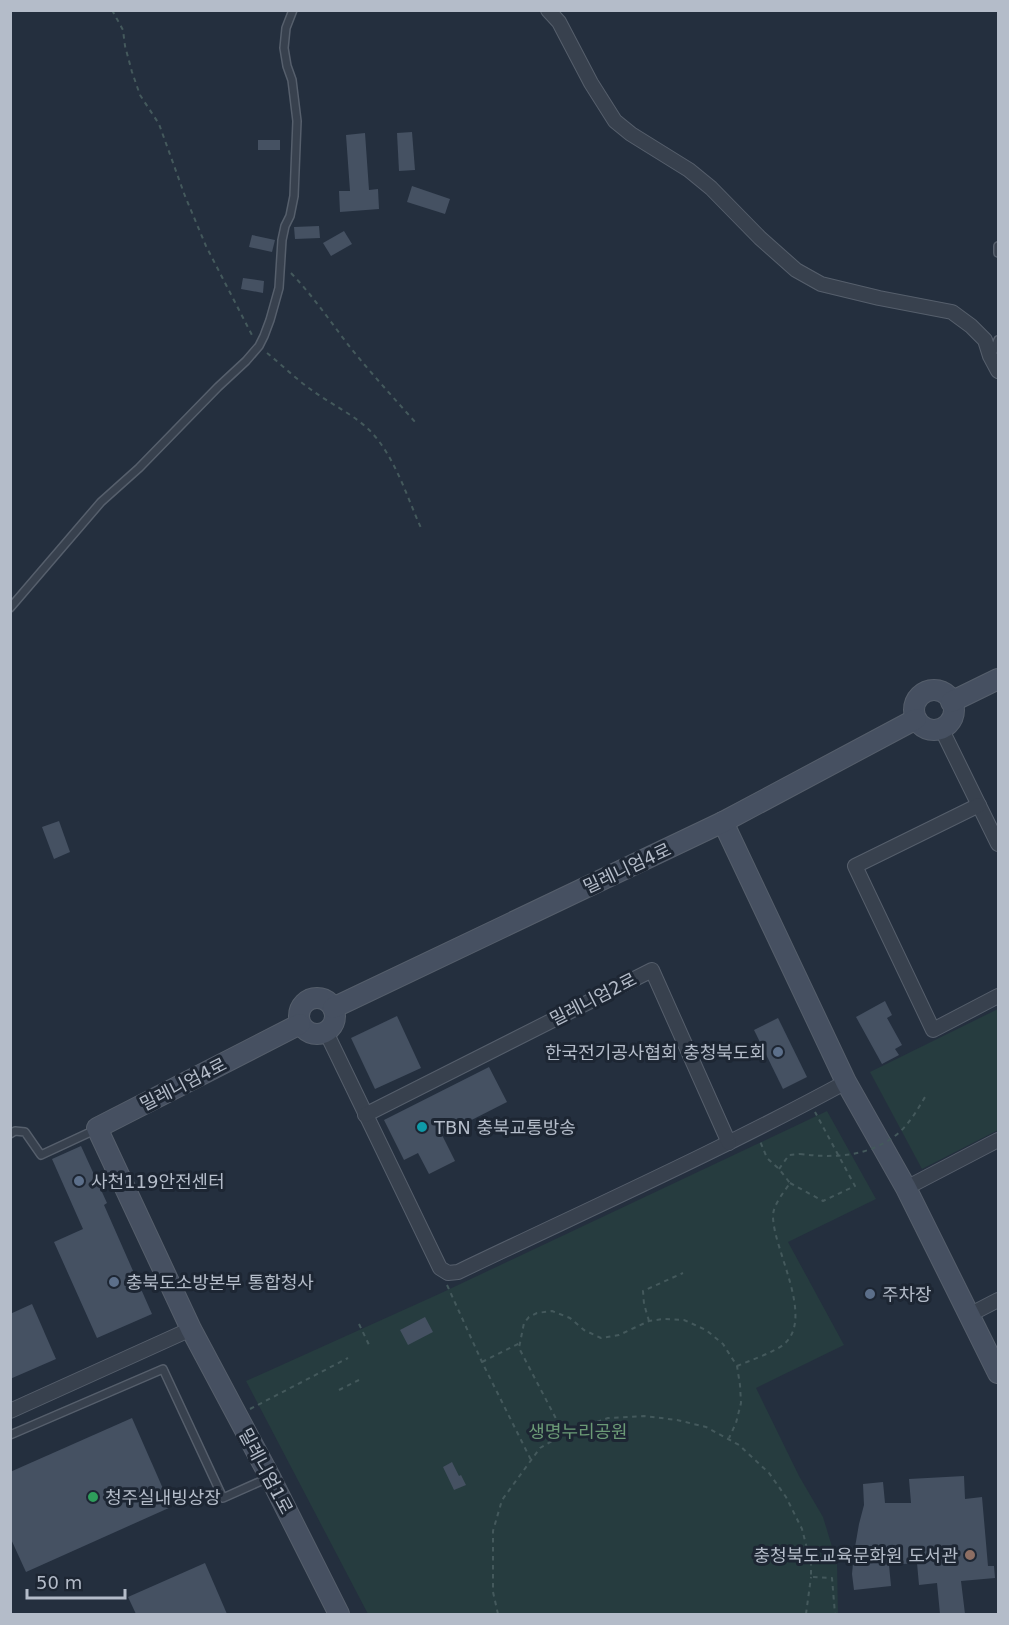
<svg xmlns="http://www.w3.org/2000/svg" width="1009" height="1625" font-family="'DejaVu Sans','Noto Sans KR',sans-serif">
  <rect width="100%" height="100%" fill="#242f3e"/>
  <!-- green -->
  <g fill="#263c3f">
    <polygon points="998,1009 998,1130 922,1169 870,1072"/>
    <polygon points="827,1111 876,1199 788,1242 844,1345 756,1388 799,1476 823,1517 837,1563 838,1614 368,1614 246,1381 439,1294"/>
  </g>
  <!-- building -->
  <g fill="#455162">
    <polygon points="412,132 415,170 399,171 397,133"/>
    <polygon points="365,133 369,190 378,189 379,209 340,212 339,191 350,191 346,135"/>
    <rect x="258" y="140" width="22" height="10"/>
    <polygon points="412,186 450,199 445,214 407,202"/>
    <polygon points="319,226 320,238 295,239 294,227"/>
    <polygon points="344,231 352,244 331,256 323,243"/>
    <polygon points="252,235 275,240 272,252 249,247"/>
    <polygon points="243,278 264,281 263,293 241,289"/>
    <polygon points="59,821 70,852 54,859 42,827"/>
    <polygon points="885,1001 892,1015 887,1018 902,1045 895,1049 899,1055 882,1064 856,1017"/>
    <polygon points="397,1016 421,1068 375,1089 351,1038"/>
    <polygon points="778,1018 807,1077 783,1089 754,1030"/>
    <polygon points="489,1067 507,1102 442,1135 455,1161 429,1174 418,1153 404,1160 384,1120"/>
    <polygon points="81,1146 107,1203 104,1205 152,1314 97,1338 54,1242 83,1229 52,1159"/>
    <polygon points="32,1304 56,1359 10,1379 10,1314"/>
    <polygon points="425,1317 433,1332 408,1345 400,1330"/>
    <polygon points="132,1418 171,1507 26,1572 10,1537 10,1472"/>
    <polygon points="452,1462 459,1476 461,1475 466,1485 454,1490 443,1467"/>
    <polygon points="964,1476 965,1499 982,1497 988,1566 994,1566 995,1578 961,1581 965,1614 940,1614 937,1583 919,1585 917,1563 889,1565 891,1586 854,1590 852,1574 854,1553 859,1524 864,1505 863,1484 883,1482 885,1503 911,1503 909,1479"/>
    <polygon points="205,1563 227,1614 136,1614 128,1597"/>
  </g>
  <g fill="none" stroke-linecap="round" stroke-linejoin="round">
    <!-- lane casing -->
    <g stroke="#565f6c" stroke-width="10">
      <g id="lane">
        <polyline points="998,246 998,253"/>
        <polyline points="992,354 998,340"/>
        <polyline points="10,608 101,502 139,468 218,387 246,361 259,346 264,336 270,320 279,288 282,240 285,226 290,216 294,196 297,121 292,80 287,66 284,48 286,28 293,10"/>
        <polyline points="10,1134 15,1131 25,1132 41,1155 97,1129"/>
        <polyline points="10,1435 163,1369 223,1498 268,1478"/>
      </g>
    </g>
    <!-- street casing -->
    <g stroke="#565f6c" stroke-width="16">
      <g id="street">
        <polyline points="548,10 559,22 591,83 615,121 631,134 689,170 711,188 760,238 796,270 821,284 879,298 952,312 971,326 985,340 990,356 998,371"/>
        <polyline points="941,728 998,844"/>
        <polyline points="979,805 855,866 933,1030 998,996"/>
        <path d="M 326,1032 L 440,1268 L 448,1273 L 458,1272 C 587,1210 719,1151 846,1082"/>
        <polyline points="365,1115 652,970 729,1143"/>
        <polyline points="906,1188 998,1140"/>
        <polyline points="969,1315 998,1300"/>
        <polyline points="10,1411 191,1329"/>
      </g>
    </g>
    <!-- secondary casing -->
    <g stroke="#565f6c" stroke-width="22">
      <g id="secondary">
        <circle cx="934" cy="710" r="20"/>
        <polyline points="951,702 998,679"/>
        <polyline points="723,822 846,1082 906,1188 998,1373"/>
        <circle cx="317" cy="1016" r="18"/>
        <polyline points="333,1008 723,822 916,719"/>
        <polyline points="300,1024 97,1128 191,1329 270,1477 339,1614"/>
      </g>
    </g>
    <!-- path -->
    <g stroke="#44595c" stroke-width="2" stroke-dasharray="4.5 4.5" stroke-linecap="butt">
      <polyline points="112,10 123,30 125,46 132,72 140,95 159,124 185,196 206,246 253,337"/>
      <path d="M 291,273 C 312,295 328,318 346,342 C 368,370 392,396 416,423"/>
      <path d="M 267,353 C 282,365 297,380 313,391 C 332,405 357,416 373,434 C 396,460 407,497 421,528"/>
      <polyline points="779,1169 789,1155 800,1154"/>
      <polyline points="790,1183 823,1201 855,1186 815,1112"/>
      <polyline points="447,1285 482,1362 531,1460"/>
      <polyline points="649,1321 644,1304 643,1291 683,1273"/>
      <polyline points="359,1324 370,1347"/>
      <polyline points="482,1362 520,1343"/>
      <path d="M 737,1366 C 749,1361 774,1352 783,1345 C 816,1319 773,1250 773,1216 C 773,1205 784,1192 790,1183 L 779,1169 L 767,1158 L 760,1141"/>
      <polyline points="339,1390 359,1380"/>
      <polyline points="250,1409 348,1358"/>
      <polyline points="564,1434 519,1348 524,1323 529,1317 537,1313 552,1311 570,1318 584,1330 601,1338 619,1335 649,1321 663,1319 684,1320 706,1330 723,1344 737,1366 740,1385 741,1403 736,1423 729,1438"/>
      <polyline points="498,1614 493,1592 493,1531 502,1500 540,1448 564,1434 608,1418 644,1416 677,1420 706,1427 739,1445 769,1473 786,1497 802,1529 811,1564 811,1577 832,1578 835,1614"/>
      <polyline points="806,1614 811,1577"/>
    </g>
    <!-- lane -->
    <use href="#lane" stroke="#38414e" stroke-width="7"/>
    <!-- street -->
    <use href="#street" stroke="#38414e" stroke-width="14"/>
    <!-- secondary -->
    <use href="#secondary" stroke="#465061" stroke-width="20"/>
    <!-- path-bridge -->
    <path stroke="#44595c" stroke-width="2" stroke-dasharray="4.5 4.5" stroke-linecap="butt" d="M 800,1154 C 832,1158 865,1157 892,1138 C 907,1128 916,1112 925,1097"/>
  </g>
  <!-- markers -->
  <g fill="#5c6f8a" stroke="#1d2633" stroke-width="2">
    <circle cx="778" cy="1052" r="6"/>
    <circle cx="79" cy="1181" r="6"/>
    <circle cx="114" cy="1282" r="6"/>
    <circle cx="870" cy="1294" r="6"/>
  </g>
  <circle fill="#0f9aa8" stroke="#1d2633" stroke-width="2" cx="422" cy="1127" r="6"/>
  <circle fill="#2e9e5b" stroke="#1d2633" stroke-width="2" cx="93" cy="1497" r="6"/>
  <circle fill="#8d6e63" stroke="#1d2633" stroke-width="2" cx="970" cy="1555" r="6"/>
  <g text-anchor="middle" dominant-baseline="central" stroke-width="6" stroke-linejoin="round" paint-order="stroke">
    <!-- street labels -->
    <g font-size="18" fill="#b4bcc9" stroke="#1d2633">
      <text transform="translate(627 868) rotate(-25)">밀레니엄4로</text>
      <text transform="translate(593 999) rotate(-27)">밀레니엄2로</text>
      <text transform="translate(183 1084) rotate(-27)">밀레니엄4로</text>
      <text transform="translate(266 1471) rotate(62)">밀레니엄1로</text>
    </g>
    <!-- poi labels -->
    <g font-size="18" fill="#b4bcc9" stroke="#1d2633" text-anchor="start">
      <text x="766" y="1052" text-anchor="end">한국전기공사협회 충청북도회</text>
      <text x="434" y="1127">TBN 충북교통방송</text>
      <text x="91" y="1181">사천119안전센터</text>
      <text x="126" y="1282">충북도소방본부 통합청사</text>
      <text x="882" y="1294">주차장</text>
      <text x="105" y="1497">청주실내빙상장</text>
      <text x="958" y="1555" text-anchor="end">충청북도교육문화원 도서관</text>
    </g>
    <!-- park labels -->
    <g font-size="18" fill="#6b9a76" stroke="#1d2633">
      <text x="578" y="1431">생명누리공원</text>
    </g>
  </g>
  <!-- border -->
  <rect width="1009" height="1625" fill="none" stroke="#b4bcc9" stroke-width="24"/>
  <!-- scale -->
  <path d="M27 1589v9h98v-9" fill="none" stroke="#b4bcc9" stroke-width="3"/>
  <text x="36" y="1589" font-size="18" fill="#b4bcc9" stroke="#1d2633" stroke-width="4.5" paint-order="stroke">50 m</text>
</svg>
